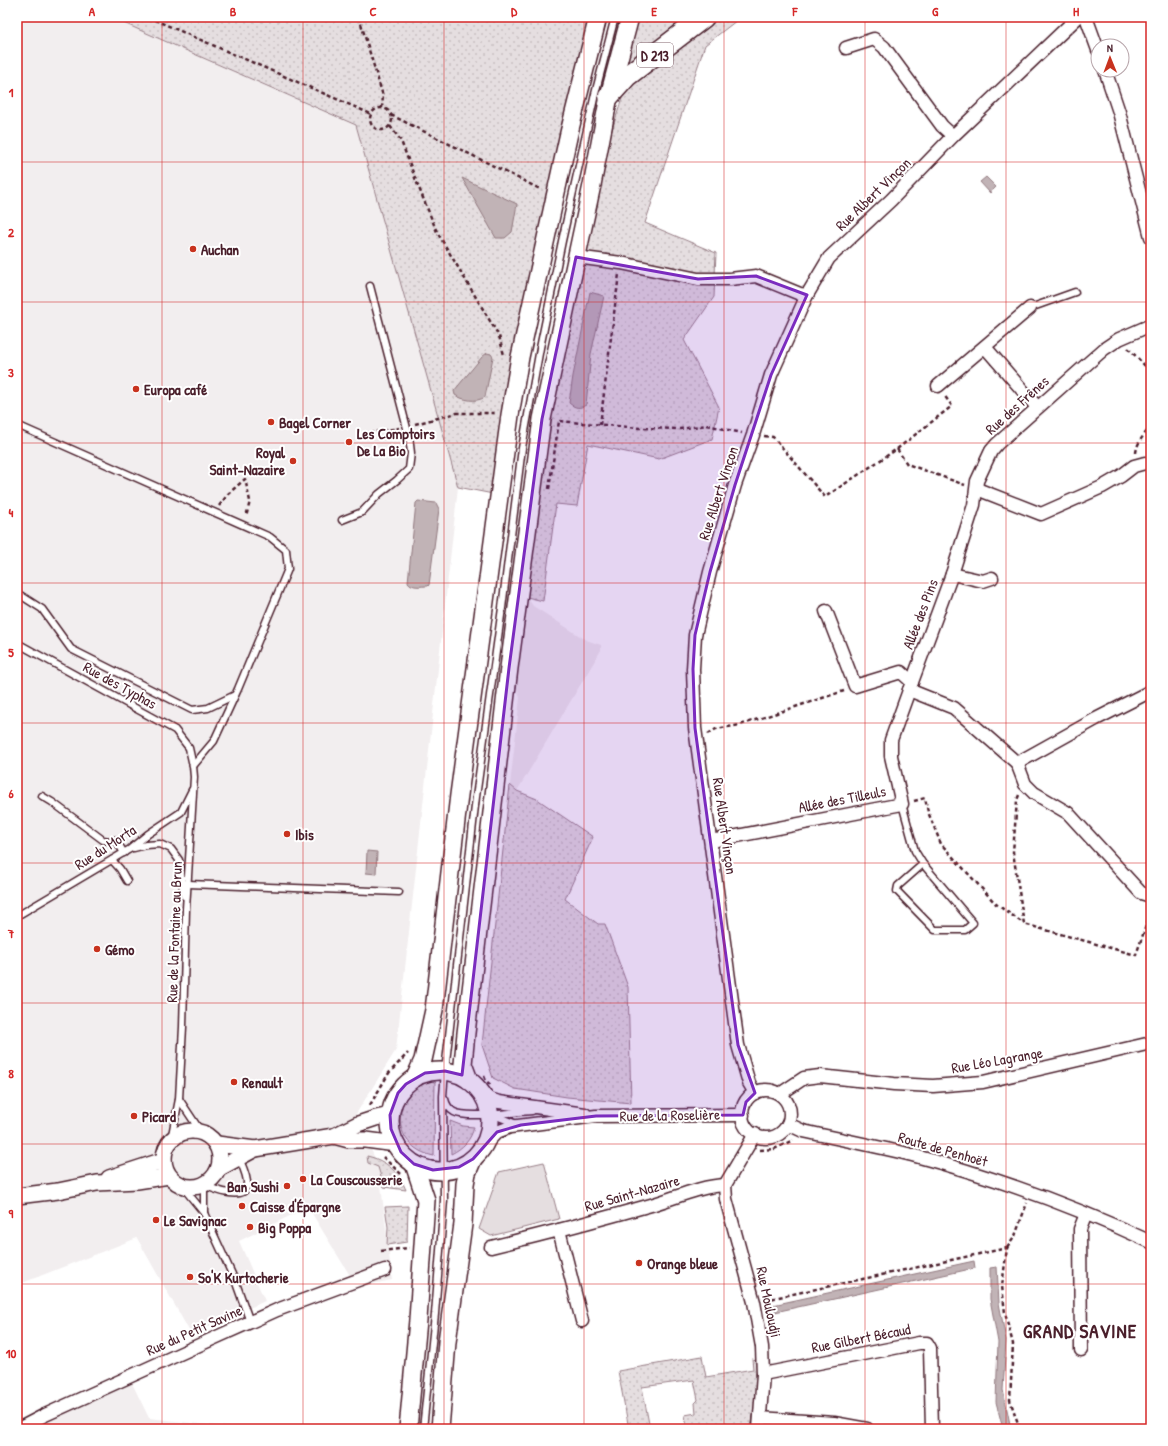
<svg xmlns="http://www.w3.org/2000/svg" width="1168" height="1446" font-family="'Patrick Hand',sans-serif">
  <defs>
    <pattern id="grass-dots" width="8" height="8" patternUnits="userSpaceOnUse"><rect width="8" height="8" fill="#e5dee0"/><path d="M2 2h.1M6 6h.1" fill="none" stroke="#c6bec0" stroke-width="1.8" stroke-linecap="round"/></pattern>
  </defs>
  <rect width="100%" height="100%" fill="#fff"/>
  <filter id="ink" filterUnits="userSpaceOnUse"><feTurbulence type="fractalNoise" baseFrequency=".025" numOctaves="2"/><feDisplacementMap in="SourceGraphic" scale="8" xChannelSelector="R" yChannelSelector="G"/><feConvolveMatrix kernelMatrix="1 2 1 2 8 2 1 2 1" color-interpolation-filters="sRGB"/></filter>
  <g filter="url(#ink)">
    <!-- built -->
    <g fill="#f2eeef">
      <polygon points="17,17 110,17 356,125 458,487 396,1050 356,1114 379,1168 392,1280 357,1287 308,1207 239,1241 265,1301 191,1334 137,1238 17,1285"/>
      <polygon points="527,597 533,606 586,640 601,645 601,650 517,791 510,785 520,698 515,681"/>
      <polygon points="127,1373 149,1418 245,1429 17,1429"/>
    </g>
    <!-- grass -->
    <g fill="url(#grass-dots)" stroke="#987e86">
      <polygon points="110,17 588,17 544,221 493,494 458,487 356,125"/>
      <polygon points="637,17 741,17 705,45 645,223 716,253 714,297 684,340 719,407 712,439 659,459 588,444 577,506 556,504 543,601 527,597 553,395 607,146 623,95 626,58"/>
      <polygon points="510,785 517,791 537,799 593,837 565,899 598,924 605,924 628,987 631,1103 567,1097 515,1089 493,1078 482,1045"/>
      <path d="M 435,1080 L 434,1156 C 388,1147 390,1089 435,1080 Z"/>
      <path d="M 450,1121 L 463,1126 L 474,1127 C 471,1140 463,1148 451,1154 Z"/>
      <path d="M 367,1156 C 386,1160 399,1172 406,1190 L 384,1187 L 378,1167 L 368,1163 Z"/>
      <polygon points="408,1206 407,1242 387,1245 388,1227 385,1207"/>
      <path d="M 702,1356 L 706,1377 L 753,1369 L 752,1359 L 757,1360 C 757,1383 757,1406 750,1429 L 687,1429 L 685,1415 L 696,1413 L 695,1403 L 698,1400 L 694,1380 L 642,1387 L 650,1429 L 629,1429 L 618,1371 Z"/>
    </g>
    <!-- garden -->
    <polygon fill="#e5dee0" stroke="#987e86" points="544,1162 559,1219 491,1236 479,1229 499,1172"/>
    <!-- water -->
    <g fill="#c1b3b6" stroke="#91787e">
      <polygon points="986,177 996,187 990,193 980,182"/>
      <polygon points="462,178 517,204 512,232 505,238 496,238"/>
      <path d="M 590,292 L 604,296 L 591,354 L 586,405 C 579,409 575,408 569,403 L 573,376 Z"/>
      <path d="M 487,353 L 491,354 L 493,357 L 485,397 C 476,403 463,400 455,395 L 454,391 L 482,357 Z"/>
      <path d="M 418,501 L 436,503 L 439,509 L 429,585 L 428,586 C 421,586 412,588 408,582 L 416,503 Z"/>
      <polygon points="367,851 377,852 376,874 366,873"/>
      <polygon points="974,1261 975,1268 775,1312 773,1305"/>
      <polygon points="997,1267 999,1303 1006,1340 1003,1390 1011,1429 1003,1429 996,1402 998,1342 990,1299 990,1268"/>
    </g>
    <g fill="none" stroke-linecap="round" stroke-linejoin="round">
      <!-- service casing -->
      <g stroke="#4a1f2b" stroke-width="9">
        <g id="service">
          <polyline points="1030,308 1075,292"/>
          <polyline points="17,425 270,537 286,550 288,569 238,689 214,741 193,766"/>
          <polyline points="342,520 362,512 379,494 397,480 409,469 411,453 409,436 370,286"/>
          <polyline points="17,593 42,609 71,649 192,710 208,708 235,695"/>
          <polyline points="17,643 175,730 189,748 193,766 194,777 186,909 183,1027 179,1099 171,1140"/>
          <polyline points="42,796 52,802 103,840 110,841 116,840 124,853"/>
          <polyline points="902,804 915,851 923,864 973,923 965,930 935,930 897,891 898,886 923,864"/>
          <polyline points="134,848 146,845 160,844 171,849 179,860 184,896"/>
          <polyline points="112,860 120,869 127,881"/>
          <polyline points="188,884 399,892"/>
          <polyline points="17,916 130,849 148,834 181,812 192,790"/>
          <polyline points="179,1099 201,1132"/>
          <path d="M 445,1099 C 446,1104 449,1109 454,1112 C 467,1119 514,1112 532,1111"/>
          <polyline points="491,1114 514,1123"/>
          <polyline points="182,1186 204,1213 236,1283 250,1322"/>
          <path d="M 204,1213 L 204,1185 C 213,1189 244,1202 247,1185 C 248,1177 242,1165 239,1158"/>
          <polyline points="423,1429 435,1314 444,1200 443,1096 445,1071 476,797 502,608 522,448 540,348 562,241 595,94 615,17"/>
        </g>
      </g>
      <!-- minor casing -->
      <g stroke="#4a1f2b" stroke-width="15">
        <g id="minor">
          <polyline points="1086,17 1098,50"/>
          <polyline points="846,48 874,39 884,47 942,126 953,136"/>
          <polyline points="1105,70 1119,112 1151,237"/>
          <polyline points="576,257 621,263 698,279 730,279 756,276 800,294 807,295"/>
          <polyline points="985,347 1037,407"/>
          <polyline points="938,386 1030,308"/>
          <polyline points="977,489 1041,514 1102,487 1121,476 1134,466 1145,463 1151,465"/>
          <polyline points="952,574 974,505 977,481 991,451 997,444 1104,349 1119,339 1151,325"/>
          <polyline points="826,611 855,686 901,672 912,682"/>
          <polyline points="909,690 954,708 1017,763 1096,719 1151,691"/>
          <polyline points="1017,763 1025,784 1034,793 1068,813 1141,893 1151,896"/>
          <polyline points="711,841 902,804 891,756 891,740 912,682 952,574 983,581 992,578"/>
          <circle cx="766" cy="1114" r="24"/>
          <polyline points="755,1093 749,1083 738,1045 695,728 693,669 695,635 710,572 735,485 753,435 771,375 807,295 829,258 891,200 953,136 1078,17"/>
          <polyline points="780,1094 804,1078 820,1076 894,1084 933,1086 983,1082 1151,1043"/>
          <polyline points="484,1097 499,1102 585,1114"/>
          <path d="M 788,1124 L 803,1131 C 839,1139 876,1146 912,1155 C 994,1177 1074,1206 1151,1242"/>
          <polyline points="484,1146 497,1132 510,1127 596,1116 743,1115"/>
          <polyline points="725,1185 726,1199 754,1302 762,1347 763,1374 759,1429"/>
          <polyline points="725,1185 755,1134"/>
          <polyline points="559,1230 582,1321"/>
          <path d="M 491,1247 C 545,1234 598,1220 651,1205 C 675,1198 700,1186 725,1185"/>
          <polyline points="1081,1350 1080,1229 1086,1214"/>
          <polyline points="763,1374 919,1343 927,1343 930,1348 932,1429"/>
          <polyline points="760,1418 834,1423 867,1429"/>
          <polyline points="21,1429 24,1426 45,1415 219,1336 277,1310 385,1270"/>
        </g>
      </g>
      <!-- tertiary casing -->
      <g stroke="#4a1f2b" stroke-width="18">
        <g id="tertiary">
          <circle cx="192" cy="1159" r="28"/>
          <polyline points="334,1136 349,1140 366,1140 396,1144"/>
          <polyline points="217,1144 255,1149 334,1136 358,1124 376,1118 390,1115"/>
          <polyline points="220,1168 255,1149"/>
          <polyline points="109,1178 164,1160"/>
          <polyline points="17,1196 58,1191 97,1183 137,1181 169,1176"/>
        </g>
      </g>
      <!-- secondary casing -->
      <g stroke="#4a1f2b" stroke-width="20">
        <g id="secondary">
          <circle cx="440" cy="1121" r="50"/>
          <polyline points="415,1078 423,1060 434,1010 459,795 510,415 520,357 569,133 598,17"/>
          <polyline points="469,1080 463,1064 466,1033 509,668 542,419 592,185 609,96 630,17"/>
          <polyline points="408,1429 418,1320 426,1200 414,1164"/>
          <polyline points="440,1429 447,1342 463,1224 465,1184 467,1173 473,1159"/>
        </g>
      </g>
      <!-- trunk casing -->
      <g stroke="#4a1f2b" stroke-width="23">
        <polyline id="trunk" points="609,96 627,76 704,17"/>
      </g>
      <!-- path -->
      <g stroke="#4a1f2b" stroke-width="2.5" stroke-dasharray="4 3" stroke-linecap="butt">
        <polyline points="148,17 371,114"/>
        <polyline points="359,17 383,96 382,108"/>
        <circle cx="381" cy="119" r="11"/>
        <polyline points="391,115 540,189"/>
        <polyline points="390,126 401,141 417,183 437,232 499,336 504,355"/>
        <polyline points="1128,348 1151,372"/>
        <polyline points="415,424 457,413 495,413"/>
        <polyline points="600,425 619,274"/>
        <polyline points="369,433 399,428"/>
        <polyline points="764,436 773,437 825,497 897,449 907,464 965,485"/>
        <polyline points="897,449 952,406 944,395"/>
        <path d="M 1136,453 C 1137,442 1144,435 1151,426"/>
        <polyline points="549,489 559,421 640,428 680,429 707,425 742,433"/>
        <polyline points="219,506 228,494 245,479 250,501 246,517"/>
        <polyline points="708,734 716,729 740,725 844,691"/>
        <polyline points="1019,795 1017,800 1013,852 1024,924 1136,955 1151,911"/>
        <polyline points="914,801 925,798 928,812 941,844 996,904 1023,923"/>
        <polyline points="484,1076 486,1081 492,1086"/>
        <polyline points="370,1105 389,1073 408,1053"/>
        <polyline points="760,1150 774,1149 793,1140"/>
        <polyline points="383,1157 401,1174"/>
        <polyline points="1007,1248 1015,1236 1027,1203"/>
        <polyline points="381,1251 409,1248"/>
        <polyline points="765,1300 1007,1248 1002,1286 1005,1313 1013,1344 1010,1400 1020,1429"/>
      </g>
      <!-- service -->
      <use href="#service" stroke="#fff" stroke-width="6"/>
      <!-- minor -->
      <use href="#minor" stroke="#fff" stroke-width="12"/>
      <!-- tertiary -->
      <use href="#tertiary" stroke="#fff" stroke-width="15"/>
      <!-- secondary -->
      <use href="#secondary" stroke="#fff" stroke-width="17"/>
      <!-- trunk -->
      <use href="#trunk" stroke="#fff" stroke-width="20"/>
    </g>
  </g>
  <!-- marked area -->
  <path fill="#7b2cbf" fill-opacity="0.2" stroke="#7b2cbf" stroke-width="3" stroke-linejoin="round" d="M 576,257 L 698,279 L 756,276 L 807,295 L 771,375 L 735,485 L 710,572 L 695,635 L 693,669 L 695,728 L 738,1045 L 755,1093 L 746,1102 L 743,1115 L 596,1116 L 521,1125 L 497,1132 L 473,1159 L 459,1167 L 433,1170 L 414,1164 L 401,1152 L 391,1129 L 390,1115 L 398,1093 L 406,1084 L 425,1073 L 445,1071 L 462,1075 L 509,668 L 542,419 Z"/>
  <!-- grid -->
  <path fill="none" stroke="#d62828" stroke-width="1" stroke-opacity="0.55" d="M 162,17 L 162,1429M 303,17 L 303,1429M 444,17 L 444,1429M 584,17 L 584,1429M 724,17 L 724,1429M 865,17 L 865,1429M 1006,17 L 1006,1429M 17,162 L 1151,162M 17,302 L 1151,302M 17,443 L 1151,443M 17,583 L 1151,583M 17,723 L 1151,723M 17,863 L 1151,863M 17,1003 L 1151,1003M 17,1144 L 1151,1144M 17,1284 L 1151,1284"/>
  <!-- markers -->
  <g fill="#c8321e" stroke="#fff" stroke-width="1.5">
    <circle cx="193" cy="249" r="4"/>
    <circle cx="136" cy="389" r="4"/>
    <circle cx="271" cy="422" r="4"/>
    <circle cx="349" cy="442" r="4"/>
    <circle cx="293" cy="461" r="4"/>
    <circle cx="287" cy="834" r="4"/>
    <circle cx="97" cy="949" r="4"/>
    <circle cx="234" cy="1082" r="4"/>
    <circle cx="134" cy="1116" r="4"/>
    <circle cx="303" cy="1179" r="4"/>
    <circle cx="287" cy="1186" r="4"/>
    <circle cx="242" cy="1206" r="4"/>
    <circle cx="156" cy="1220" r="4"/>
    <circle cx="250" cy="1227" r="4"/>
    <circle cx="639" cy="1263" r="4"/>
    <circle cx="190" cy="1277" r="4"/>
  </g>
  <g text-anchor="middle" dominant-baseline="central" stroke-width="4" stroke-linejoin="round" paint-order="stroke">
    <!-- shield labels -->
    <rect fill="#fff" stroke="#80626b" stroke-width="1" x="637" y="43" width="36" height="24" rx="3"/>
    <g font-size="14" font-weight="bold" fill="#4a1f2b">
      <text x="655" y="55">D 213</text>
    </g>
    <!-- street labels -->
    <g font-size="15" fill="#4a1f2b" stroke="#fff">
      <text transform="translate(873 194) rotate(-44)">Rue Albert Vinçon</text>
      <text transform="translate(1017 405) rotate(-42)">Rue des Frênes</text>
      <text transform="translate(718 493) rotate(-72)">Rue Albert Vinçon</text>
      <text transform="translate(920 614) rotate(-69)">Allée des Pins</text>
      <text transform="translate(120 685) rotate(29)">Rue des Typhas</text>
      <text transform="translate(842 799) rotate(-11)">Allée des Tilleuls</text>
      <text transform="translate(725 826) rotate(82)">Rue Albert Vinçon</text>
      <text transform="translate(105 847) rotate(-33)">Rue du Morta</text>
      <text transform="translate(174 932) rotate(-88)">Rue de la Fontaine au Brun</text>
      <text transform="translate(997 1060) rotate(-10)">Rue Léo Lagrange</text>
      <text transform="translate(670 1115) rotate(-1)">Rue de la Roselière</text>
      <text transform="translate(943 1149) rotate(16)">Route de Penhoët</text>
      <text transform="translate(632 1193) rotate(-16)">Rue Saint-Nazaire</text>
      <text transform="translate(769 1302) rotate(78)">Rue Mouloudji</text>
      <text transform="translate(194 1330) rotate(-24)">Rue du Petit Savine</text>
      <text transform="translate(861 1338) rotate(-11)">Rue Gilbert Bécaud</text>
    </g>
    <!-- poi labels -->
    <g font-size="15" font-weight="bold" fill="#4a1f2b" stroke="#fff" text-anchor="start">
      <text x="201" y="249">Auchan</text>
      <text x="144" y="389">Europa café</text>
      <text x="279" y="422">Bagel Corner</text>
      <text x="357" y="433">Les Comptoirs<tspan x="357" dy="17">De La Bio</tspan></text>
      <text x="285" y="452" text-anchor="end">Royal<tspan x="285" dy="17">Saint-Nazaire</tspan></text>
      <text x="295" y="834">Ibis</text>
      <text x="105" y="949">Gémo</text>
      <text x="242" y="1082">Renault</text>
      <text x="142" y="1116">Picard</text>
      <text x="311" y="1179">La Couscousserie</text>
      <text x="279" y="1186" text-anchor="end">Ban Sushi</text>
      <text x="250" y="1206">Caisse d'Épargne</text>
      <text x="164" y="1220">Le Savignac</text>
      <text x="258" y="1227">Big Poppa</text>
      <text x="647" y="1263">Orange bleue</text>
      <text x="198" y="1277">So'K Kurtocherie</text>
    </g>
    <!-- district labels -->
    <g font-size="19" font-weight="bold" letter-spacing="1" fill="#4a1f2b" stroke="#fff">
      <text x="1080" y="1331">GRAND SAVINE</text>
    </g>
  </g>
  <!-- margin -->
  <rect width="1168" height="1446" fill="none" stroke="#fff" stroke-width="44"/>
  <!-- north arrow -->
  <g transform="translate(1110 58) rotate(359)"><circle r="19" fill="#ffffff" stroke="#b7a5aa"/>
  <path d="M0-3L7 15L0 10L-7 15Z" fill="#c8321e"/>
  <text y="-6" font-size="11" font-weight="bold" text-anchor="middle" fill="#4a1f2b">N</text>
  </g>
  <rect x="22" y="22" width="1124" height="1402" fill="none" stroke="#d62828" stroke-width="1.5"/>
  <g font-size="13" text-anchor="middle" font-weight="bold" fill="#d62828">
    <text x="92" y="16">A</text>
    <text x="233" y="16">B</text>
    <text x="373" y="16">C</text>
    <text x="514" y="16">D</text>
    <text x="654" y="16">E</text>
    <text x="795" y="16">F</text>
    <text x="935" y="16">G</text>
    <text x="1076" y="16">H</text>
    <text x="11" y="97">1</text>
    <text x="11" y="237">2</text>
    <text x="11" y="377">3</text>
    <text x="11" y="517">4</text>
    <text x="11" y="657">5</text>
    <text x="11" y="798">6</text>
    <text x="11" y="938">7</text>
    <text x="11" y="1078">8</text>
    <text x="11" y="1218">9</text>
    <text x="11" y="1358">10</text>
  </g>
</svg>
